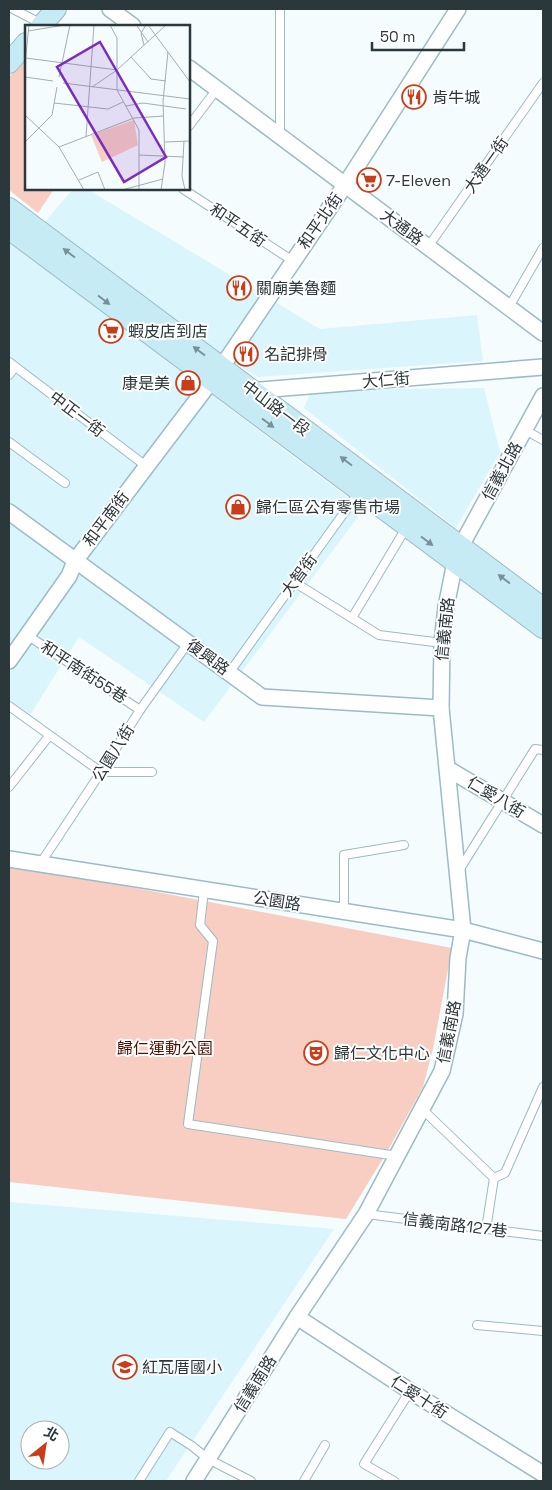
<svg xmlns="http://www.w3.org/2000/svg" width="552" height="1490" font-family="'Space Grotesk','Noto Sans TC',sans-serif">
  <rect width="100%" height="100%" fill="#f5fcfe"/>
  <!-- built -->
  <g fill="#dbf5fd" fill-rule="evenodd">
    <polygon points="73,189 87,189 320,329 477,315 483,361 258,377 214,351 44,223"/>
    <polygon points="9,240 299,461 364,509 204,722 79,637 30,715 9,702 9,673 20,658 9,651"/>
    <polygon points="484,388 500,452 456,528 304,408 311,390"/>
    <path d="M 9,1202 L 334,1229 L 166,1481 L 9,1481 ZM 30,1430 L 60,1430 L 60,1460 L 30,1460 Z"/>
  </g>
  <!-- green -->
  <g fill="#f8cec3">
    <polygon points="26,58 26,189 54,189 38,213 9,190 9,77"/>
    <polygon points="9,864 452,948 433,1049 423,1087 387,1152 346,1219 9,1182"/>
  </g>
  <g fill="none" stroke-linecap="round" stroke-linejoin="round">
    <!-- lane casing -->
    <g stroke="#9bbbc5" stroke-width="10">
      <g id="lane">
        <polyline points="13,9 42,24"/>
        <polyline points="189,126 217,89"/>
        <polyline points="280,135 280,9"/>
        <polyline points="183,189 293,261"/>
        <polyline points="428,247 543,83"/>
        <polyline points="509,307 543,248"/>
        <polyline points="9,362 146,466"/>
        <polyline points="9,375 15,367"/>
        <polyline points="525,430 543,440"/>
        <polyline points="9,442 65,483"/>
        <polyline points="294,582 379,635 442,643"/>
        <polyline points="352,618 406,528"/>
        <polyline points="27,635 140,710"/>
        <polyline points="229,673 359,492"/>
        <polyline points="9,706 101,772 152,772"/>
        <polyline points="9,787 49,736"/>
        <polyline points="40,864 101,772 140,710 188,643"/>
        <polyline points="458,872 535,749 543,750"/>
        <polyline points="204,890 200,925 213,941 188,1124 397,1156"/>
        <polyline points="344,912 344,855 404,845"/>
        <polyline points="422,1109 494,1178"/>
        <polyline points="494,1178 505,1173 543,1087"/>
        <polyline points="366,1214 543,1236"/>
        <polyline points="486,1229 494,1178"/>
        <polyline points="477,1325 543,1331"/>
        <polyline points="139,1481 170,1432 192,1446 208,1459 251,1481"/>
        <polyline points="304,1481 325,1445"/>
        <polyline points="394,1481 364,1464 410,1391"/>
      </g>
    </g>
    <!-- street casing -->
    <g stroke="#9bbbc5" stroke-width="18">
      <g id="street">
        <polyline points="110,9 133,26"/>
        <polyline points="189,68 543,333"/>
        <polyline points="248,391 543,367"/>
        <polyline points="9,512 262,697 441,708"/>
        <polyline points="9,661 69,576 75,561 221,368 345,185 458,9"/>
        <polyline points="448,769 543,825"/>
        <polyline points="9,859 463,930 543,951"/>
        <polyline points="297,1317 410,1391 543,1474"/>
        <polyline points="194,1481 297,1317 366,1214 442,1071 455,1014 458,958 463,930 441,708 442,643 446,607 455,562 461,546 543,396"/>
      </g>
    </g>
    <!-- secondary casing -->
    <g stroke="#9bbbc5" stroke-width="22">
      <g id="secondary">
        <polyline points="41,26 56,9"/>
        <polyline points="9,63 26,43"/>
        <polyline points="9,208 543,608"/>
        <polyline points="9,229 543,628"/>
      </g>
    </g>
    <!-- lane -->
    <use href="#lane" stroke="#fff" stroke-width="8"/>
    <!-- street -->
    <use href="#street" stroke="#fff" stroke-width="15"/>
    <!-- secondary -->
    <use href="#secondary" stroke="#c7ebf4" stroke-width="20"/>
  </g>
  <!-- one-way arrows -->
  <defs><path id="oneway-solid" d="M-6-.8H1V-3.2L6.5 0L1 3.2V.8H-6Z" transform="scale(1.25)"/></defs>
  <g fill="#789198">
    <use href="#oneway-solid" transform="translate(69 253) rotate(-143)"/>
    <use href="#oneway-solid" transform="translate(104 300) rotate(37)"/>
    <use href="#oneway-solid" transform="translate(199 351) rotate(-143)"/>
    <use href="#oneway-solid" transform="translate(268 423) rotate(37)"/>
    <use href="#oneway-solid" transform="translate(346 461) rotate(-143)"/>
    <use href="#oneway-solid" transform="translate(427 541) rotate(37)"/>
    <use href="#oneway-solid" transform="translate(504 579) rotate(-143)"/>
  </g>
  <!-- icons -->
  <defs>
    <g id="restaurant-ring" transform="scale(1.25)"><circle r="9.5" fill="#fff" stroke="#c83e1b" stroke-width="1.5"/><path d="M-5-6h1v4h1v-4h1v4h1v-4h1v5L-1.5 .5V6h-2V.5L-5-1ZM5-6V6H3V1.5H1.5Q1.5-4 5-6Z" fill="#c83e1b"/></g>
    <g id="supermarket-ring" transform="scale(1.25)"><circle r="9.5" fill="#fff" stroke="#c83e1b" stroke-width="1.5"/><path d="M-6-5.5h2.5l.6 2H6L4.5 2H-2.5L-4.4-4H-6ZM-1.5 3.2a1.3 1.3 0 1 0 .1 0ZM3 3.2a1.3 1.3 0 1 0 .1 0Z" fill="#c83e1b"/></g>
    <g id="shop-ring" transform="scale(1.25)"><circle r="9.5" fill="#fff" stroke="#c83e1b" stroke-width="1.5"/><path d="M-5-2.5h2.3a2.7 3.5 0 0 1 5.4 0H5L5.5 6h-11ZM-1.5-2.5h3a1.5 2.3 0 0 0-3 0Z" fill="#c83e1b"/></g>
    <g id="theatre-ring" transform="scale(1.25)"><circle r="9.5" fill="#fff" stroke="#c83e1b" stroke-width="1.5"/><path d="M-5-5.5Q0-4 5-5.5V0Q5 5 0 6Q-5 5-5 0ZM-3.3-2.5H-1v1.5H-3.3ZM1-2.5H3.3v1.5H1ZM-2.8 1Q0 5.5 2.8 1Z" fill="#c83e1b"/></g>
    <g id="school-ring" transform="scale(1.25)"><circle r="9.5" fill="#fff" stroke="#c83e1b" stroke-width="1.5"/><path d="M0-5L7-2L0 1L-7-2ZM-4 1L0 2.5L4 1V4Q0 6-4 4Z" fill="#c83e1b"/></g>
  </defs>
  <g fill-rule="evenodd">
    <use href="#restaurant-ring" x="414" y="97"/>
    <use href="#supermarket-ring" x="369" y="180"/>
    <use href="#restaurant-ring" x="239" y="288"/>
    <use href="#supermarket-ring" x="111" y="331"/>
    <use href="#restaurant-ring" x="246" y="354"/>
    <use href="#shop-ring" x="188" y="383"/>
    <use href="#shop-ring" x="238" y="507"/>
    <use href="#theatre-ring" x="316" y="1053"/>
    <use href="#school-ring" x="125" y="1367"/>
  </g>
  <g text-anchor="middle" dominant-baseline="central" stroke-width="4" stroke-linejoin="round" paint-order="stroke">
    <!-- poi labels -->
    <g font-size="16" fill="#2a373b" stroke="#fff" text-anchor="start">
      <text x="432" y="97">肯牛城</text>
      <text x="386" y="180">7-Eleven</text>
      <text x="256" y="288">關廟美魯麵</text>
      <text x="128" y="331">蝦皮店到店</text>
      <text x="264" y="354">名記排骨</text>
      <text x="170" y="383" text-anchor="end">康是美</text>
      <text x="256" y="507">歸仁區公有零售市場</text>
      <text x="334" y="1053">歸仁文化中心</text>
      <text x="142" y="1367">紅瓦厝國小</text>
    </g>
    <!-- street labels -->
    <g font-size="16" fill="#2a373b" stroke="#fff">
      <text transform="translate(486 165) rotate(-55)">大通一街</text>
      <text transform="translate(320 221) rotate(-55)">和平北街</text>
      <text transform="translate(238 225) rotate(34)">和平五街</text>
      <text transform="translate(402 227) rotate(36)">大通路</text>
      <text transform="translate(386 380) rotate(-5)">大仁街</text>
      <text transform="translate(276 408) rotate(37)">中山路一段</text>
      <text transform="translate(77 414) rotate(37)">中正一街</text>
      <text transform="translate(502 471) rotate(-61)">信義北路</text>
      <text transform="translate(106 519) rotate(-53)">和平南街</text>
      <text transform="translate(299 575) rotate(-54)">大智街</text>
      <text transform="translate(445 629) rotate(-84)">信義南路</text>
      <text transform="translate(208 657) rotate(36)">復興路</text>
      <text transform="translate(84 672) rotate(33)">和平南街55巷</text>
      <text transform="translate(113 753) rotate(-58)">公園八街</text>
      <text transform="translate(496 797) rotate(31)">仁愛八街</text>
      <text transform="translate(277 901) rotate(9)">公園路</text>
      <text transform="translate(449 1032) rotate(-79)">信義南路</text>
      <text transform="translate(455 1225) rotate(7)">信義南路127巷</text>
      <text transform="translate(255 1384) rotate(-58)">信義南路</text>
      <text transform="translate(419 1397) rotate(33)">仁愛十街</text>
    </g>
    <!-- park labels -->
    <g font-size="16" fill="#500f01" stroke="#fff">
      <text x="165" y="1048">歸仁運動公園</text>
    </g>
  </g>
  <!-- overview -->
  <g transform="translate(25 25)">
    <rect width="165" height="165" fill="#f5fcfe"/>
    <path d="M 109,95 L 113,120 L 77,137 L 66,110 Z" fill="#f8cec3"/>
    <path fill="none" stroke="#a4adb0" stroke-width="1" d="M 85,0 L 92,13 L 92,65 L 114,105 L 114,165M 123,0 L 165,57M 112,1 L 123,17M 3,6 L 40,0M 119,20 L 116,8 L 121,0M 106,32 L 126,54 L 141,56M 1,33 L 92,45M 0,39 L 4,0M 0,52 L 28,56M 34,52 L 45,0M 38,58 L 165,74M 67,62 L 92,45 L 141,0M 29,78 L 83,84 L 98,77M 101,81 L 118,78 L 161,84M 0,90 L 34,122 L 59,165M 61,112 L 69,0M 159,116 L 157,151 L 160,165M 0,117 L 27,90 L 32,62M 140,117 L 165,116M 34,122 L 109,93 L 139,91M 114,130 L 159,132M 54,155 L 73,147 L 80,165M 97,165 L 138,154M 136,165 L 140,138 L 138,76 L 143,27"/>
    <path fill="#7b2cbf" fill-opacity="0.15" stroke="#7b2cbf" stroke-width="2.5" d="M 75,17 L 141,132 L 99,157 L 32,42 Z"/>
    <rect width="165" height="165" fill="none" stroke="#2a373b" stroke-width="2.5"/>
  </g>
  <!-- border -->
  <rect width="552" height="1490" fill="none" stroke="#2a373b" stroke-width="20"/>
  <!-- north arrow -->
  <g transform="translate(45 1445) rotate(30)"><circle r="24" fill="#ffffff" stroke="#aaafb1"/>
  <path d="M0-4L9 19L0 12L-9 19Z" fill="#c83e1b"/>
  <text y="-8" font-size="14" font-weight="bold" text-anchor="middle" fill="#2a373b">北</text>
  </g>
  <!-- scale -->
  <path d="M372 42v8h92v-8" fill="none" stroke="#2a373b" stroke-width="2.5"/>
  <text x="380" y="42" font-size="15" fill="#2a373b" stroke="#ffffff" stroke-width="4" paint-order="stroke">50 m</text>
</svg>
